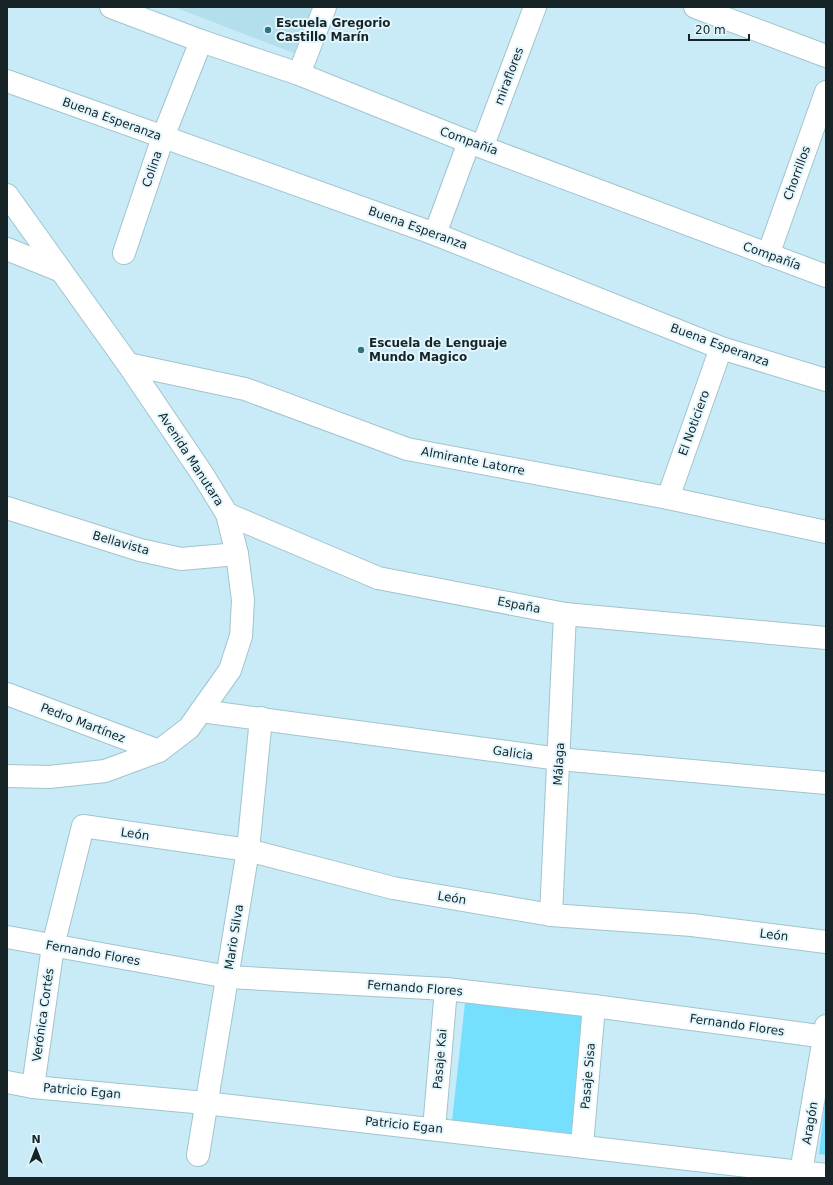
<svg xmlns="http://www.w3.org/2000/svg" width="833" height="1185" font-family="'DejaVu Sans',sans-serif">
  <rect width="100%" height="100%" fill="#c8ebf7"/>
  <!-- built -->
  <polygon fill="#b3deec" points="174,7 312,7 294,53"/>
  <!-- green -->
  <g fill="#75e0fe">
    <polygon points="466,994 591,1008 577,1134 452,1121"/>
    <polygon points="826,1094 826,1155 819,1154"/>
  </g>
  <g fill="none" stroke-linecap="round" stroke-linejoin="round">
    <!-- minor casing -->
    <g stroke="#a1c4ce" stroke-width="24">
      <g id="minor">
        <polyline points="111,7 201,41 299,74 469,142 826,276"/>
        <polyline points="695,7 826,56"/>
        <polyline points="299,74 325,7"/>
        <polyline points="7,81 435,234 721,348 826,380"/>
        <polyline points="483,145 535,7"/>
        <polyline points="435,234 469,142"/>
        <polyline points="7,249 59,270"/>
        <polyline points="124,253 163,137 201,41"/>
        <polyline points="768,255 826,92"/>
        <polyline points="128,364 245,389 407,449 668,498 826,532"/>
        <polyline points="668,498 721,348"/>
        <polyline points="7,508 140,550 181,559 237,554"/>
        <polyline points="227,514 378,578 565,614 826,638"/>
        <polyline points="7,694 159,751"/>
        <polyline points="201,711 559,759 826,783"/>
        <polyline points="551,915 565,614"/>
        <polyline points="7,937 228,977 446,989 594,1006 826,1037"/>
        <polyline points="7,1082 33,1087 205,1103 826,1175"/>
        <polyline points="33,1087 53,946 83,826 248,850 393,888 551,915 692,925 826,942"/>
        <polyline points="434,1129 446,989"/>
        <polyline points="582,1145 594,1006"/>
        <polyline points="198,1155 248,850 261,718"/>
        <polyline points="801,1172 826,1026"/>
      </g>
    </g>
    <!-- major casing -->
    <g stroke="#a1c4ce" stroke-width="24">
      <polyline id="major" points="7,195 128,364 203,475 227,514 237,554 243,600 241,636 230,670 189,728 159,751 105,771 49,777 7,776"/>
    </g>
    <!-- minor -->
    <use href="#minor" stroke="#fff" stroke-width="22"/>
    <!-- major -->
    <use href="#major" stroke="#fff" stroke-width="22"/>
  </g>
  <!-- markers -->
  <g fill="#307284" stroke="#e1f6fd" stroke-width="1.5">
    <circle cx="268" cy="30" r="4"/>
    <circle cx="361" cy="350" r="4"/>
  </g>
  <g text-anchor="middle" dominant-baseline="central" stroke-width="4" stroke-linejoin="round" paint-order="stroke">
    <!-- poi labels -->
    <g font-size="12" font-weight="bold" fill="#162327" stroke="#e1f6fd" text-anchor="start">
      <text x="276" y="23">Escuela Gregorio<tspan x="276" dy="14">Castillo Marín</tspan></text>
      <text x="369" y="343">Escuela de Lenguaje<tspan x="369" dy="14">Mundo Magico</tspan></text>
    </g>
    <!-- street labels -->
    <g font-size="12" fill="#162327" stroke="#e1f6fd">
      <text transform="translate(509 76) rotate(-69)">miraflores</text>
      <text transform="translate(112 119) rotate(20)">Buena Esperanza</text>
      <text transform="translate(469 141) rotate(20)">Compañía</text>
      <text transform="translate(152 169) rotate(-71)">Colina</text>
      <text transform="translate(797 173) rotate(-70)">Chorrillos</text>
      <text transform="translate(418 228) rotate(20)">Buena Esperanza</text>
      <text transform="translate(772 256) rotate(20)">Compañía</text>
      <text transform="translate(720 345) rotate(20)">Buena Esperanza</text>
      <text transform="translate(694 423) rotate(-70)">El Noticiero</text>
      <text transform="translate(191 459) rotate(57)">Avenida Manutara</text>
      <text transform="translate(473 461) rotate(11)">Almirante Latorre</text>
      <text transform="translate(121 543) rotate(16)">Bellavista</text>
      <text transform="translate(519 605) rotate(11)">España</text>
      <text transform="translate(83 723) rotate(21)">Pedro Martínez</text>
      <text transform="translate(513 753) rotate(8)">Galicia</text>
      <text transform="translate(559 764) rotate(-87)">Málaga</text>
      <text transform="translate(135 834) rotate(8)">León</text>
      <text transform="translate(452 898) rotate(10)">León</text>
      <text transform="translate(774 935) rotate(7)">León</text>
      <text transform="translate(234 937) rotate(-81)">Mario Silva</text>
      <text transform="translate(93 953) rotate(10)">Fernando Flores</text>
      <text transform="translate(415 988) rotate(4)">Fernando Flores</text>
      <text transform="translate(43 1015) rotate(-82)">Verónica Cortés</text>
      <text transform="translate(737 1025) rotate(8)">Fernando Flores</text>
      <text transform="translate(440 1059) rotate(-85)">Pasaje Kai</text>
      <text transform="translate(588 1076) rotate(-85)">Pasaje Sisa</text>
      <text transform="translate(82 1091) rotate(5)">Patricio Egan</text>
      <text transform="translate(810 1123) rotate(-80)">Aragón</text>
      <text transform="translate(404 1125) rotate(6)">Patricio Egan</text>
    </g>
  </g>
  <!-- border -->
  <rect width="833" height="1185" fill="none" stroke="#162327" stroke-width="16"/>
  <!-- north arrow -->
  <g transform="translate(36 1149)" stroke="#e1f6fd" stroke-width="3" paint-order="stroke">
  <path d="M0-3L7 15L0 10L-7 15Z" fill="#162327"/>
  <text y="-6" font-size="11" font-weight="bold" text-anchor="middle" fill="#162327">N</text>
  </g>
  <!-- scale -->
  <path d="M689 34v6h60v-6" fill="none" stroke="#162327" stroke-width="2"/>
  <text x="695" y="34" font-size="12" fill="#162327" stroke="#e1f6fd" stroke-width="3" paint-order="stroke">20 m</text>
</svg>
